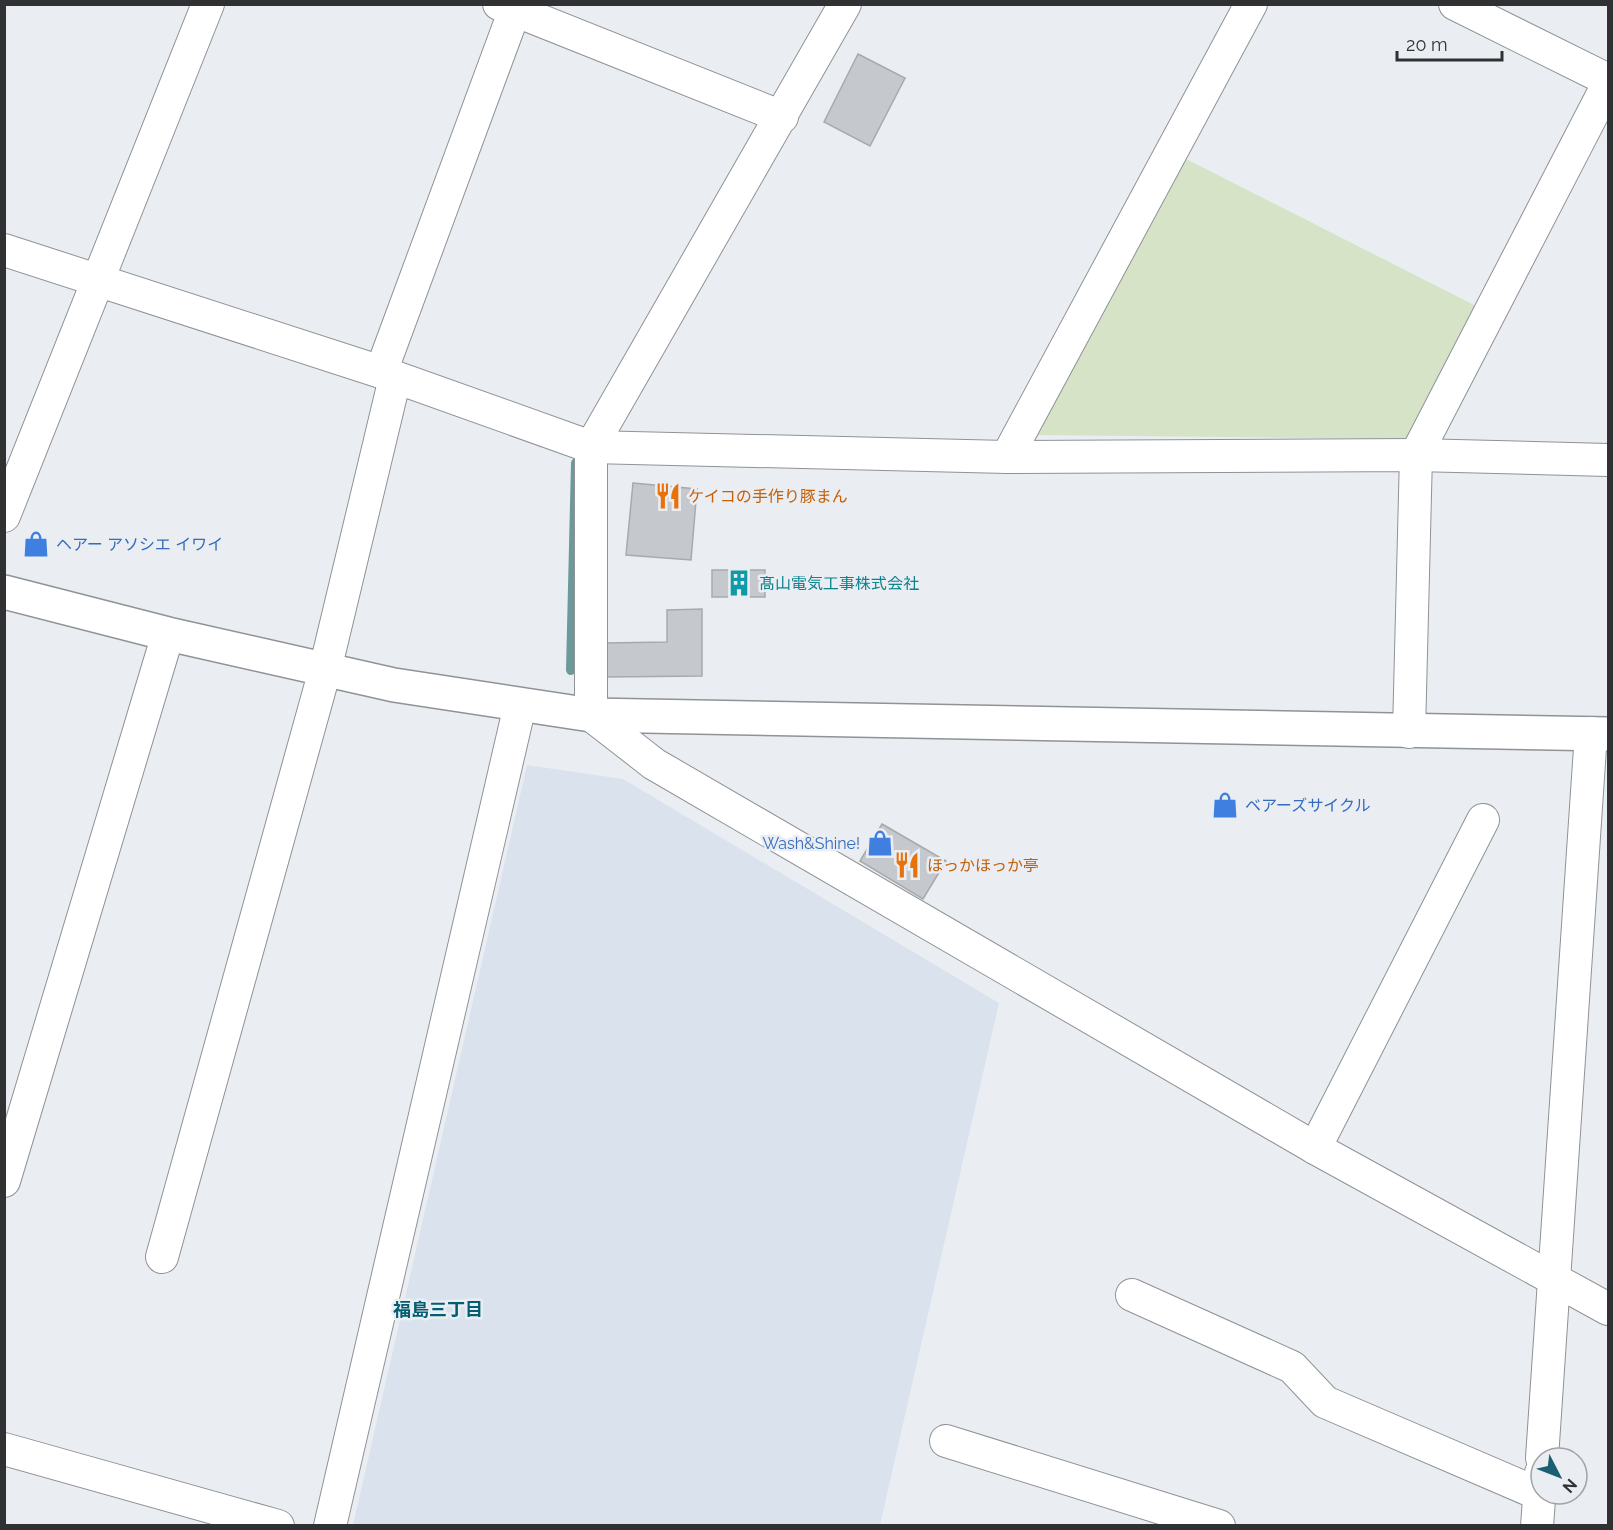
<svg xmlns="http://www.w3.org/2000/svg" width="1613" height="1530" font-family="Raleway,'Noto Sans JP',sans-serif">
  <rect width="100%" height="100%" fill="#eaeef2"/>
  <!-- built -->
  <polygon fill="#dae3ed" points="527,765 623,779 999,1003 880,1525 353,1525"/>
  <!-- green -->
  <polygon fill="#d6e3c6" points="1186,159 1476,306 1407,439 1031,435"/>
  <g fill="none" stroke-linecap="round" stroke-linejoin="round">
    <!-- stream -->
    <polyline stroke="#6c9999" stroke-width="10" points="571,670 576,463"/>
  </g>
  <!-- building -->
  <g fill="#c5c9cd" stroke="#a6aaae" stroke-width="1.5">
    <polygon points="858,54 905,78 870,146 824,122"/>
    <polygon points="633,483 697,489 691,560 626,555"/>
    <rect x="712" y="570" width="53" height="27"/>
    <polygon points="702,609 702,676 606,677 605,643 667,642 667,610"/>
    <polygon points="882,824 946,861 923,899 860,861"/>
  </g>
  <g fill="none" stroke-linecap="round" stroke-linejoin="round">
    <!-- minor casing -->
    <g stroke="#8f9296" stroke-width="34">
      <g id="minor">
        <polyline points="499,4 782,117"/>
        <polyline points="845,4 591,447 591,715 654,764 1315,1148 1608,1309"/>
        <polyline points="1455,4 1608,80"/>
        <polyline points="4,250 381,372 591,447 1007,457 1416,455 1608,460"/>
        <polyline points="381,372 517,4"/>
        <polyline points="1007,457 1251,4"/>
        <polyline points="4,516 208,4"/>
        <polyline points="1409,732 1416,455 1608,84"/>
        <polyline points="1315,1148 1483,820"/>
        <polyline points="4,1181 168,634"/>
        <polyline points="162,1257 325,670 395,378"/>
        <polyline points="1132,1295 1292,1367 1325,1402 1539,1494"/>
        <polyline points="946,1441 1219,1526"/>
        <polyline points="4,1449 278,1526"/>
        <polyline points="1542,1458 1591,733"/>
        <polyline points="330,1526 520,705"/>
        <polyline points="1537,1526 1541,1473"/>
      </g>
    </g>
    <!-- tertiary casing -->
    <g stroke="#8f9296" stroke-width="36">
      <polyline id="tertiary" points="4,592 168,634 394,685 591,715 1608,734"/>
    </g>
    <!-- minor -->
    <use href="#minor" stroke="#fff" stroke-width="32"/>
    <!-- tertiary -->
    <use href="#tertiary" stroke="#fff" stroke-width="33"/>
  </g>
  <!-- icons -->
  <defs>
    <g id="restaurant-bare" transform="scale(2.07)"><path d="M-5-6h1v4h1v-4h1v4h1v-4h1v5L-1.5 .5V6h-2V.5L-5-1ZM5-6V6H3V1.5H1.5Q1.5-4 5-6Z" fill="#e8710a" stroke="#eaeef2" stroke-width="2.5" paint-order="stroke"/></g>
    <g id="shop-bare" transform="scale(2.07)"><path d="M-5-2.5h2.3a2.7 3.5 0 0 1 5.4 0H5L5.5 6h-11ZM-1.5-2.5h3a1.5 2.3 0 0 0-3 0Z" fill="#3f7fe0" stroke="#eaeef2" stroke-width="2.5" paint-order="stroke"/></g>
    <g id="building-bare" transform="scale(2.07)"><path d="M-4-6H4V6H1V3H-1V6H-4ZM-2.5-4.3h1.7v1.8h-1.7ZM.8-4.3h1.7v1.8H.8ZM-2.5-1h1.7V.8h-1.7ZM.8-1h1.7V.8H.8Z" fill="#0f9aa8" stroke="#eaeef2" stroke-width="2.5" paint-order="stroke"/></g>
  </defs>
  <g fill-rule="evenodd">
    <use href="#restaurant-bare" x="668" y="496"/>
    <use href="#shop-bare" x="36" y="544"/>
    <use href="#building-bare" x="739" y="583"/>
    <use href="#shop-bare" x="1225" y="805"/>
    <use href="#shop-bare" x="880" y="843"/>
    <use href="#restaurant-bare" x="907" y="865"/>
  </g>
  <g text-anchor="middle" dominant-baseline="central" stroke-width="5" stroke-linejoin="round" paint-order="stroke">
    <!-- food labels -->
    <g font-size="16" fill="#c56008" stroke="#eaeef2" text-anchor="start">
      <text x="688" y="496">ケイコの手作り豚まん</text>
      <text x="927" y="865">ほっかほっか亭</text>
    </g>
    <!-- shop labels -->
    <g font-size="16" fill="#366cbe" stroke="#eaeef2" text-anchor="start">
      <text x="56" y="544">ヘアー アソシエ イワイ</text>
      <text x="1245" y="805">ベアーズサイクル</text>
      <text x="860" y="843" text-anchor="end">Wash&amp;Shine!</text>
    </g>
    <!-- culture labels -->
    <g font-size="16" fill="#0d838f" stroke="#eaeef2" text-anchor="start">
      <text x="759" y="583">髙山電気工事株式会社</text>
    </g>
    <!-- neighbourhood labels -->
    <g font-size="18" font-weight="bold" fill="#035e72" stroke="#eaeef2">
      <text x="438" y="1309">福島三丁目</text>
    </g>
  </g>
  <!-- border -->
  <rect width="1613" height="1530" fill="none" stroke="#303133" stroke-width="12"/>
  <!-- north arrow -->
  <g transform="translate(1559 1476) rotate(132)"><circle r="28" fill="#eaeef2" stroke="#a0a2a6" stroke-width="1.5"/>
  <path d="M0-4.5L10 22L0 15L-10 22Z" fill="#1b6072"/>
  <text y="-9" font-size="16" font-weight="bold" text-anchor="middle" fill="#303133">N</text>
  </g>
  <!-- scale -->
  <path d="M1397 51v9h105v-9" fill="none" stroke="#303133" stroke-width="3"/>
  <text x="1406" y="51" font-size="18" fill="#303133" stroke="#eaeef2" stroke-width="4.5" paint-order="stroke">20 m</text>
</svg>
